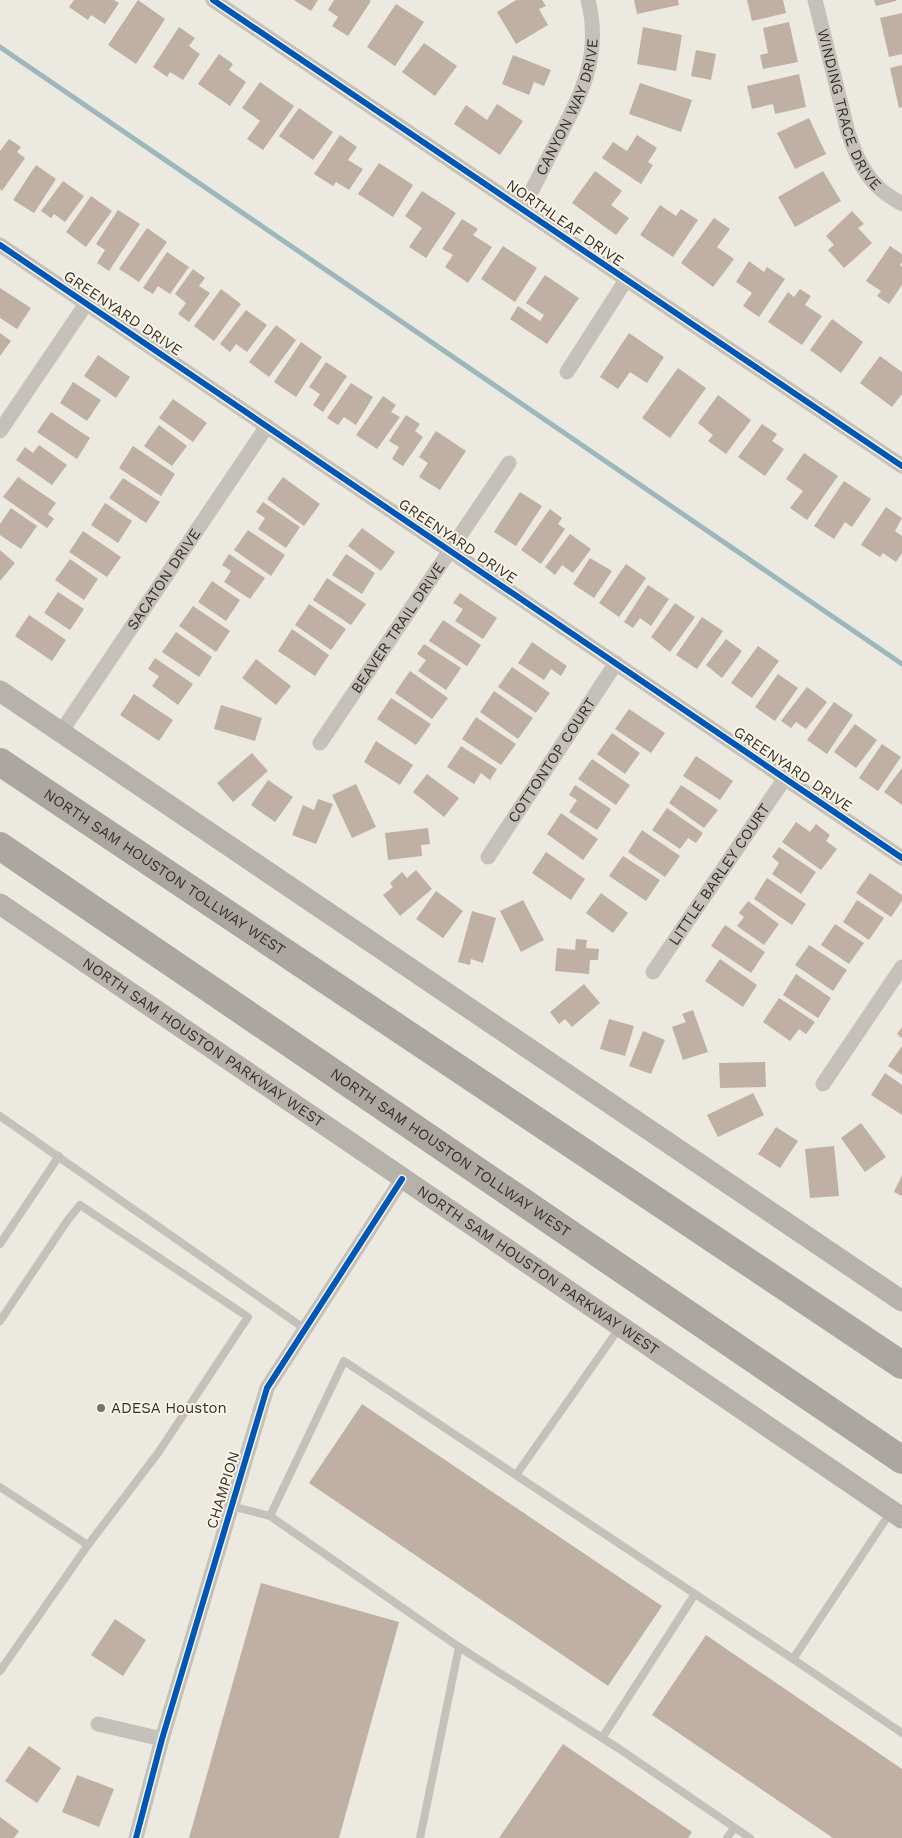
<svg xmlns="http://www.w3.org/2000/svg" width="902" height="1838" font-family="'Work Sans',sans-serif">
  <rect width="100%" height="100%" fill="#ece9e1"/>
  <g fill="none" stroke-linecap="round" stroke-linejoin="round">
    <!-- stream -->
    <polyline stroke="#9eb7bd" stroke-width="5" points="0,47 902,664"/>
  </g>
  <!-- building -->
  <g fill="#bfb0a3">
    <polygon points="74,0 114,0 119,3 105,24 91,15 88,20 69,7"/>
    <polygon points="138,0 165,19 136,64 108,45"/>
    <polygon points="294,0 318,0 311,11"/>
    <polygon points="334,0 369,0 371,1 348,36 332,26 338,17 328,10"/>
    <polygon points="516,0 542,0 546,6 539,9 548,25 516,44 497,12"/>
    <polygon points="634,0 678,0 679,5 637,14"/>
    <polygon points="747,0 783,0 786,13 752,21"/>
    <polygon points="874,0 896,0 896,1 876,6"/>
    <polygon points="396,4 424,22 395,66 367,47"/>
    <polygon points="902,13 902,54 889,57 880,18"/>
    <polygon points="789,22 798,62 763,69 760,55 768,53 763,28"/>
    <polygon points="179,27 195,38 189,46 200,54 183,80 170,72 167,77 153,67"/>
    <polygon points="643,27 682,35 676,71 637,64"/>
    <polygon points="424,43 457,66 435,96 402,72"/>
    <polygon points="696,50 716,54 711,80 691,76"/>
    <polygon points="219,54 233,64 229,70 246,82 230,106 198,84"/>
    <polygon points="513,55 551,70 544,86 534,82 529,95 502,84"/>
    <polygon points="902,65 902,107 899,108 890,68"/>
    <polygon points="799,74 806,107 775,114 773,104 752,109 747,86"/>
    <polygon points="260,82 294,106 263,150 247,139 260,121 242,108"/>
    <polygon points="640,83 692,100 681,132 629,114"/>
    <polygon points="497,104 523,121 500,155 454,124 466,105 487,120"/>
    <polygon points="299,108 333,132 313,160 279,136"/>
    <polygon points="809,118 826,154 795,169 777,133"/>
    <polygon points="340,135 357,147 348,160 363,169 349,190 336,182 333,186 314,174"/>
    <polygon points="637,135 657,148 648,162 653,165 641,184 602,158 613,142 627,151"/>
    <polygon points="9,139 21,147 17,152 25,158 2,191 0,189 0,151"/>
    <polygon points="379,163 413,185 393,217 358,194"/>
    <polygon points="36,165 56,179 34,213 13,200"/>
    <polygon points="595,171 622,191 611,205 629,218 616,235 572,203"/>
    <polygon points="823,171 841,201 795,227 778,197"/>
    <polygon points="63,181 84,196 65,222 54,214 51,218 41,211"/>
    <polygon points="422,191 456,213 426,258 409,247 422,228 405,216"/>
    <polygon points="91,196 112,211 86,247 66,232"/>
    <polygon points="660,205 676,216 681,209 698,220 673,257 640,235"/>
    <polygon points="118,210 140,224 109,271 97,263 105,250 96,244"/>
    <polygon points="852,211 864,224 858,228 872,243 844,268 828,250 834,245 826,236"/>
    <polygon points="714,218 730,229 717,247 734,259 713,287 681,263"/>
    <polygon points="462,219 478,229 473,235 492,247 468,283 445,267 453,255 442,249"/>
    <polygon points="147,228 167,242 139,282 119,269"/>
    <polygon points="503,246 537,268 515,302 481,279"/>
    <polygon points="890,246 902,254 902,262 900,265 902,267 902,285 889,304 877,296 881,291 866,281"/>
    <polygon points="167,252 189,267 170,294 158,286 153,294 143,288"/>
    <polygon points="749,261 764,272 767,267 785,279 759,317 743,306 752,293 736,282"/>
    <polygon points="193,269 205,278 199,286 210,293 189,322 178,314 186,303 175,294"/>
    <polygon points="545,275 579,298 547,344 510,319 518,306 540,321 544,315 526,303"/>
    <polygon points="0,288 31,308 17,329 0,318"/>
    <polygon points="221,289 241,304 214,341 194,326"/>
    <polygon points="800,289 811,296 805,305 822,316 802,345 768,322 788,292 794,297"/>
    <polygon points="246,310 267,325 247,352 236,344 230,352 220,344"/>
    <polygon points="832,319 863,342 841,373 810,350"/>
    <polygon points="276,325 296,340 269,377 249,362"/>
    <polygon points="0,333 11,341 0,356"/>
    <polygon points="629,333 664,357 647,383 630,372 618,389 600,377"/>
    <polygon points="301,342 322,357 296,397 274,382"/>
    <polygon points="98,355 130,377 116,398 84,376"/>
    <polygon points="880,356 902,372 902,394 892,407 860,383"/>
    <polygon points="326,362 347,376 323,412 313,405 320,394 309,387"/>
    <polygon points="678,368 706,388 670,438 642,418"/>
    <polygon points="73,382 101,400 87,421 60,403"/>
    <polygon points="351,383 373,397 356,425 344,417 338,425 327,418"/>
    <polygon points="718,395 751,420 726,454 708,441 713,435 698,423"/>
    <polygon points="383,396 396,405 391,412 400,417 377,449 356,435"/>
    <polygon points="173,399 207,423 193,442 159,418"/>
    <polygon points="51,412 90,438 77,459 37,432"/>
    <polygon points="406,415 420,424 415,431 423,437 403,466 392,459 399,447 389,441"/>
    <polygon points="762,424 777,434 772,441 784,449 765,476 738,457"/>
    <polygon points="159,425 187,446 172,466 144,446"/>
    <polygon points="436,431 466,451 440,490 419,477 428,463 419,457"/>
    <polygon points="39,445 67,465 52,485 16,460 25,447 33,453"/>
    <polygon points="133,446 175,474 161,496 119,468"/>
    <polygon points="804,453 838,476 807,520 790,508 803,491 786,479"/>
    <polygon points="18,477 56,503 48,514 54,519 47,528 3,497"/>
    <polygon points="283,477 320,504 304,526 267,499"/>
    <polygon points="123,478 160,502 146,523 109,498"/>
    <polygon points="844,481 871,499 852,527 845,522 834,539 814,526"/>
    <polygon points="520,492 542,506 516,546 494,532"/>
    <polygon points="263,502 300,527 286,548 258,529 265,518 256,512"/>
    <polygon points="105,503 132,521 118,543 91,525"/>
    <polygon points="886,507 902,518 895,531 902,536 902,553 896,562 883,553 880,557 861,545"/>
    <polygon points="11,508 37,526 21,549 0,535 0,524"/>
    <polygon points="550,509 562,518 558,524 565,529 541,564 521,550"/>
    <polygon points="362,528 395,552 381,571 348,546"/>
    <polygon points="248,530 285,555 271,576 234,550"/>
    <polygon points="83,531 121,557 107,577 69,552"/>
    <polygon points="570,534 591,549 573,573 562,565 555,575 545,567"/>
    <polygon points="0,550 15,563 0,581"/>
    <polygon points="229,554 265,578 250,599 224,582 231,571 222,565"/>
    <polygon points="346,554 375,573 362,594 332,575"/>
    <polygon points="590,558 612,571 594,598 573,584"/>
    <polygon points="70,559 98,579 84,600 55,580"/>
    <polygon points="626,564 646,578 619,617 599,603"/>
    <polygon points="327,578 366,604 351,625 313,600"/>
    <polygon points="212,581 240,600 226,621 198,602"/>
    <polygon points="648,585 669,599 651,626 640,618 633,628 624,622"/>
    <polygon points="58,592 84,609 70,630 44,613"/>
    <polygon points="460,593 497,618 483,639 455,621 463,609 453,603"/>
    <polygon points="675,603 695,617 670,652 651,637"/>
    <polygon points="309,604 346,629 331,650 295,625"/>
    <polygon points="193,606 230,631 216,652 179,626"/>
    <polygon points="29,615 66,640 52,661 15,636"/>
    <polygon points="702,617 723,631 697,669 676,655"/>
    <polygon points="443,620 481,645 467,666 429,641"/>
    <polygon points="292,629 329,655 315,676 278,651"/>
    <polygon points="176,632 212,657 199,677 162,652"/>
    <polygon points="726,639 742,651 722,678 706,665"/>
    <polygon points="532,642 567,666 561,676 551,669 544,680 518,663"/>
    <polygon points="424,644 461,668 446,690 418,671 426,660 417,654"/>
    <polygon points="758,646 779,661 752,698 731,683"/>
    <polygon points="155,658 193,684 178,705 152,686 159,676 148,669"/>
    <polygon points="256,659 291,686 276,705 242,678"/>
    <polygon points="512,667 550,693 536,713 498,687"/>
    <polygon points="410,671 448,698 432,719 395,693"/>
    <polygon points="778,674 798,688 775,721 755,707"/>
    <polygon points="807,687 827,702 806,729 796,722 791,728 781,721"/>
    <polygon points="494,691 533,718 518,739 480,712"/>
    <polygon points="134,694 173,720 159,741 120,715"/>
    <polygon points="391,698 431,724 416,745 377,719"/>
    <polygon points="834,702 853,715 827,754 807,740"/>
    <polygon points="221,705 262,718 255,741 214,729"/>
    <polygon points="629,709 665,733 651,753 615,729"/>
    <polygon points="476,717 516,744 501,765 462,739"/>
    <polygon points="855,724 877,740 856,768 834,752"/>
    <polygon points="612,733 640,753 625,774 597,754"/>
    <polygon points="376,741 413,765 400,785 364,762"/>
    <polygon points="882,744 901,757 878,791 859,778"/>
    <polygon points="461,746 497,769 490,780 481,773 474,784 447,767"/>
    <polygon points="252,753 268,771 233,802 217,783"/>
    <polygon points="696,756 733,781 720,800 683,776"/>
    <polygon points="592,759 630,785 616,805 578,779"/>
    <polygon points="902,768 902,805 884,792"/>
    <polygon points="427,774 459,798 444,817 413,792"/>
    <polygon points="268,780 293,797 275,822 251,805"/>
    <polygon points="356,784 376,827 352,838 332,795"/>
    <polygon points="575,785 611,809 597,830 569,812 577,800 569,795"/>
    <polygon points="681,785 718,810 704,828 669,803"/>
    <polygon points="318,799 333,804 316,844 292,835 303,805 314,810"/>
    <polygon points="667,808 703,833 696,843 688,838 680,849 652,830"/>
    <polygon points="561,813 598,839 583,860 547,834"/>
    <polygon points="796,822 810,832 816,824 830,835 826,841 837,849 821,870 782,842"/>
    <polygon points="428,828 430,844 421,845 422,856 388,860 385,833"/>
    <polygon points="642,830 680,856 665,877 628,852"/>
    <polygon points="779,847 816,872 801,894 772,874 779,863 772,857"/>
    <polygon points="546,852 585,879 571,900 532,873"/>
    <polygon points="623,856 660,880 646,901 609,876"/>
    <polygon points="416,870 432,889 400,916 383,895 393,887 390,883 402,872 407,878"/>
    <polygon points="870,873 902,895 902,901 891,917 856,893"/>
    <polygon points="767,878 806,904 792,925 754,899"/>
    <polygon points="436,891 463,911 443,938 416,919"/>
    <polygon points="601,893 628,913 613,933 586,913"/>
    <polygon points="523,900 544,940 521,952 500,911"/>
    <polygon points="857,900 884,918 869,940 843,922"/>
    <polygon points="748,901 779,924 764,945 737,926 744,917 739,913"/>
    <polygon points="472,911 496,918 483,963 471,959 470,965 458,962"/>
    <polygon points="835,924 864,943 849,964 821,945"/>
    <polygon points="725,925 765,952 751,973 711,946"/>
    <polygon points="576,939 587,940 586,948 599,949 598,960 590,960 589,974 555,971 557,948 575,950"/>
    <polygon points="809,945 847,970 833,991 795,965"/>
    <polygon points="720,959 757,985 743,1007 705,981"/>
    <polygon points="796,974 831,998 818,1018 783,995"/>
    <polygon points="584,984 600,1003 572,1027 565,1019 559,1024 550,1012"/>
    <polygon points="779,998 815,1022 806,1034 799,1029 790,1041 763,1022"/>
    <polygon points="693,1010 708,1052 683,1060 672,1027 686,1022 682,1014"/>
    <polygon points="609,1019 634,1026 625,1056 600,1049"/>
    <polygon points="902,1027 902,1038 897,1034"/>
    <polygon points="643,1031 665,1040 651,1074 629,1066"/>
    <polygon points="902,1046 902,1075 888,1066"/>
    <polygon points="765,1062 766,1087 720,1088 719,1063"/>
    <polygon points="885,1073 902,1085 902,1115 871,1095"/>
    <polygon points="753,1093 764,1115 718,1137 707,1115"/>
    <polygon points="861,1123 886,1157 865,1172 841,1138"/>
    <polygon points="776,1127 798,1141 780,1168 758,1154"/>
    <polygon points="834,1146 839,1196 810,1198 805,1149"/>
    <polygon points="902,1175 902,1196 894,1192"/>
    <polygon points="362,1404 662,1606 608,1686 309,1483"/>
    <polygon points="261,1583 399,1622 339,1838 189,1838"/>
    <polygon points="115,1619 146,1640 123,1676 91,1655"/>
    <polygon points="706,1635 902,1769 902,1838 833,1838 652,1715"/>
    <polygon points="563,1744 692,1832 688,1838 499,1838"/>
    <polygon points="29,1746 61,1768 37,1803 5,1781"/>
    <polygon points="77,1775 114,1789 99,1827 62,1812"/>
    <polygon points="0,1817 19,1831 14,1838 0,1838"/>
  </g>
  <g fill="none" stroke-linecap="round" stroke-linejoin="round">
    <!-- service -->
    <g stroke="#c5c1ba" stroke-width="8">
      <polyline points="0,1116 305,1329"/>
      <polyline points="0,1244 59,1156"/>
      <polyline points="0,1321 67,1221 80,1205 248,1317 158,1453 88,1545"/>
      <polyline points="516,1475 620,1327"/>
      <polyline points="0,1487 88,1545 0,1671"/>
      <polyline points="231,1506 270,1516 459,1647"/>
      <polyline points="890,1513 793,1659 902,1733"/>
      <polyline points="270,1516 344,1361 793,1659"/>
      <polyline points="602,1738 695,1594"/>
      <polyline points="420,1838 459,1647 618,1748 750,1838"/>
      <polyline points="727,1838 734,1828"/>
    </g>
    <!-- minor -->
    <g stroke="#c5c1ba" stroke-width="15">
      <polyline points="213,0 902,466"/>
      <path id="s1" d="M 815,0 L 848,132 C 855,153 863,173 879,188 C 885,194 894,199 902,204"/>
      <path id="s2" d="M 523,208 C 535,185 546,162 558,139 C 582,93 602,54 588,0"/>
      <polyline points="0,245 902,858"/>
      <polyline points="567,372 626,280"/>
      <polyline points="0,431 86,304"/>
      <path id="s3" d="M 61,732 L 267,426"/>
      <path id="s4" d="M 320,743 L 509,463"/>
      <path id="s5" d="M 488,857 L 616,663"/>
      <path id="s6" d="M 653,972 L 785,778"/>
      <polyline points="823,1084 902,967"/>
      <polyline points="98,1724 162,1739"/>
      <polyline points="136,1838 162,1739 267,1388 402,1179"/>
    </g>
    <!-- secondary -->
    <g stroke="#b6b1ab" stroke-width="21">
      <polyline points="0,691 902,1301"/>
      <path id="s7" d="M 0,904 L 902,1518"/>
    </g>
    <!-- motorway -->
    <g stroke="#aba7a0" stroke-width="28">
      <path id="s8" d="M 0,762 L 902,1365"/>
      <path id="s9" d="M 0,846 L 902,1460"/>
    </g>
    <!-- cycleway casing -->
    <g stroke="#f9f4e8" stroke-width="9">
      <g id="cycleway">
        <polyline points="213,0 902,466"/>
        <polyline points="0,245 902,858"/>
        <polyline points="136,1838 162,1739 267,1388 402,1179"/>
      </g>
    </g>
    <!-- cycleway -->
    <use href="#cycleway" stroke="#0057b8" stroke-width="6"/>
  </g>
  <!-- markers -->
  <circle fill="#767069" stroke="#f9f4e8" stroke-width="2" cx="101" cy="1408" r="5"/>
  <g text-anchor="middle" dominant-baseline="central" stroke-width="4" stroke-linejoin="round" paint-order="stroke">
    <!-- street labels -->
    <g font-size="15" fill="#362f28" stroke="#f9f4e8">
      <text stroke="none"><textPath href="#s2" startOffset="111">CANYON WAY DRIVE</textPath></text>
      <text stroke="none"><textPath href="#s1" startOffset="115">WINDING TRACE DRIVE</textPath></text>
      <text transform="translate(565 223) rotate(35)">NORTHLEAF DRIVE</text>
      <text transform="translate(123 313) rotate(34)">GREENYARD DRIVE</text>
      <text transform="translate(458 541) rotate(34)">GREENYARD DRIVE</text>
      <text stroke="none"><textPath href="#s3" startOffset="184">SACATON DRIVE</textPath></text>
      <text stroke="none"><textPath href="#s4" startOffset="139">BEAVER TRAIL DRIVE</textPath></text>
      <text stroke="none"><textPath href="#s5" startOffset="116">COTTONTOP COURT</textPath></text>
      <text transform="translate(793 769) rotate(34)">GREENYARD DRIVE</text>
      <text stroke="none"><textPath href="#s8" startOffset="198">NORTH SAM HOUSTON TOLLWAY WEST</textPath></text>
      <text stroke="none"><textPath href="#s6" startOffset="118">LITTLE BARLEY COURT</textPath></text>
      <text stroke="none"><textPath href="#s7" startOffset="246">NORTH SAM HOUSTON PARKWAY WEST</textPath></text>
      <text stroke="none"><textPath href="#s9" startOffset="545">NORTH SAM HOUSTON TOLLWAY WEST</textPath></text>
      <text stroke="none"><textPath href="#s7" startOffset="651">NORTH SAM HOUSTON PARKWAY WEST</textPath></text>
      <text transform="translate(223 1490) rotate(-73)">CHAMPION</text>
    </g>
    <!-- poi labels -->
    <g font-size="15" fill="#362f28" stroke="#f9f4e8" text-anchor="start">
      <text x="111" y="1408">ADESA Houston</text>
    </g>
  </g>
</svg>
